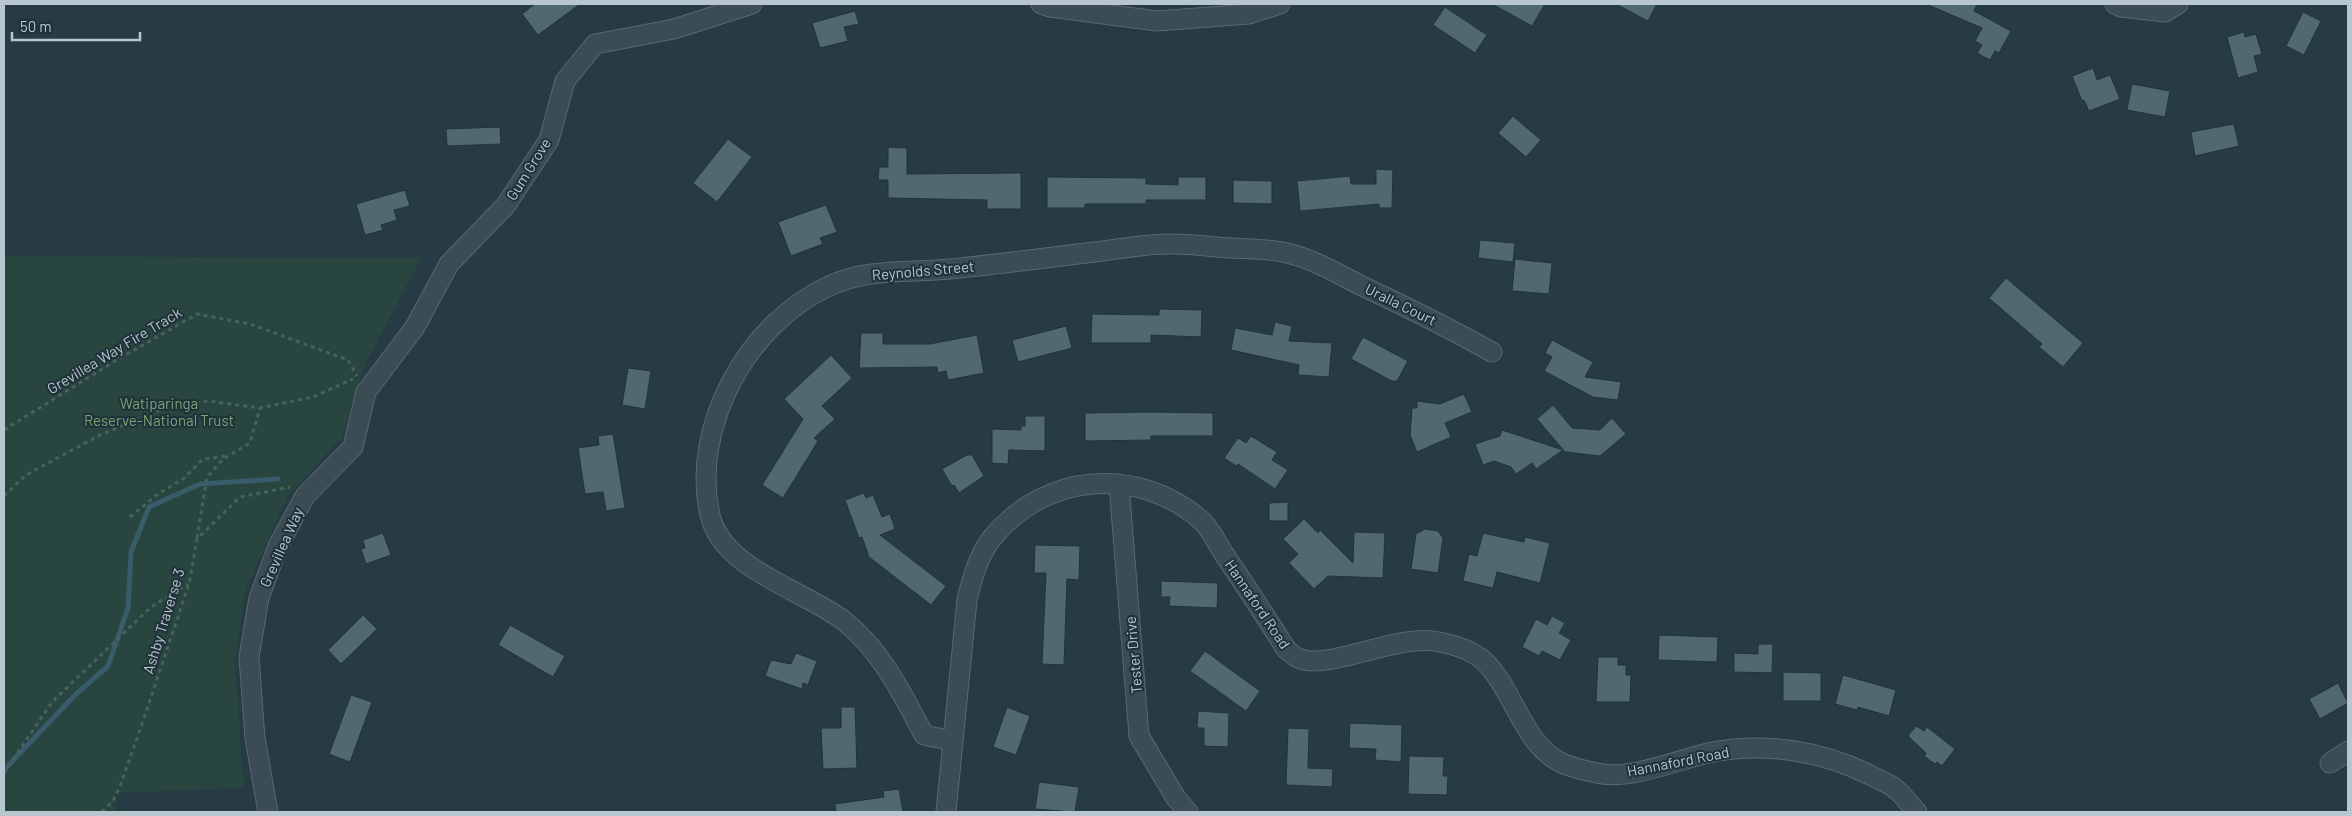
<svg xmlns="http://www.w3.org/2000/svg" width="2352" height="816" font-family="Barlow,sans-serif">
  <rect width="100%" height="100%" fill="#263b44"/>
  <!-- green -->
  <polygon fill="#284540" points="4,256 421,258 364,367 342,437 287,497 245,592 235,662 244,788 115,793 116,812 4,812"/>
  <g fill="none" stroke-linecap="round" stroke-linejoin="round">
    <!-- stream -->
    <polyline stroke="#395c6b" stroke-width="5" points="4,770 75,695 108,666 128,608 131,552 149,507 200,484 278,479"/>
  </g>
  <!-- building -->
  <g fill="#526871" stroke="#21333b">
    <polygon points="535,4 580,4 538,35 522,14"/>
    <polygon points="1492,4 1545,4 1532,26"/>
    <polygon points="1616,4 1657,4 1648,21"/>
    <polygon points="1926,4 1977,4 1974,11 2011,31 1999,53 1995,51 1990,60 1977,53 1982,45 1975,41 1982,28"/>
    <polygon points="1445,7 1487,35 1475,53 1433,25"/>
    <polygon points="855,11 859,24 844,27 848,41 820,48 812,23"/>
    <polygon points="2303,12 2321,21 2304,55 2286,46"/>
    <polygon points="2244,32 2245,37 2256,34 2262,54 2254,56 2258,72 2238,78 2227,37"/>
    <polygon points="2093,68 2097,80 2110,75 2120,99 2089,111 2084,100 2082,101 2072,76"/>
    <polygon points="2132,84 2170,91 2165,117 2127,110"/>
    <polygon points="1513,116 1541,140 1526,157 1498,133"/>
    <polygon points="2234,124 2239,146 2195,156 2191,132"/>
    <polygon points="500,127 501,144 447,146 446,129"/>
    <polygon points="728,139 752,157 717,202 693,183"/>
    <polygon points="888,147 907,148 907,174 1021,173 1021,209 987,209 987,200 888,198 888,180 878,180 879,167 888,167"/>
    <polygon points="1376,169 1393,170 1392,208 1379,208 1379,204 1300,211 1297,181 1350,176 1351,184 1376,184"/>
    <polygon points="1047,177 1146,178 1146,184 1178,185 1178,177 1206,177 1206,200 1146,200 1146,204 1085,204 1085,208 1047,208"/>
    <polygon points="1233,180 1272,181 1272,204 1233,203"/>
    <polygon points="405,190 410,206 394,210 397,220 381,225 383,230 365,235 356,204"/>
    <polygon points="826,205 837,232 820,238 823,244 791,256 778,222"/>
    <polygon points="1480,240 1515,243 1513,262 1478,258"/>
    <polygon points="1515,259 1552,263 1549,294 1512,291"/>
    <polygon points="2006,278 2083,343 2063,367 2039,347 2042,344 1989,298"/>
    <polygon points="1159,309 1202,310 1201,337 1151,335 1151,343 1091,343 1092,314 1159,315"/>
    <polygon points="1275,322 1292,326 1289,341 1332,343 1329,377 1298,375 1299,365 1231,350 1235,328 1272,335"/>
    <polygon points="1066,326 1072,348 1018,362 1012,340"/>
    <polygon points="861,333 883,333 883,344 930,344 977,335 984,373 948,380 946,371 938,373 937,367 859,368"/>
    <polygon points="1363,337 1408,361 1397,381 1392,381 1351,359"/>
    <polygon points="1552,340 1593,362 1585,377 1621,382 1618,400 1593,397 1544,371 1552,357 1545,353"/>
    <polygon points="831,355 852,378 822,406 835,419 814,438 818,441 783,498 762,485 803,419 784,399"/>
    <polygon points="628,368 651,371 645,409 622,405"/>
    <polygon points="1464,394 1472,412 1445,423 1451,437 1417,452 1410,435 1412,408 1417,408 1417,401 1440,404"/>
    <polygon points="1553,405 1572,428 1600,430 1612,418 1626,434 1600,456 1565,452 1537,419"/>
    <polygon points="1151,412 1213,413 1213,436 1151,436 1151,440 1085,441 1085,413"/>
    <polygon points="1025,416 1045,416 1045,451 1009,450 1008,464 992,463 992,429 1021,430 1021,426 1025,426"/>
    <polygon points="1502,430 1563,450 1536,469 1532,463 1516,474 1511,467 1494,461 1483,465 1475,444 1500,436"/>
    <polygon points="613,434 625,508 606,511 603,492 585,494 578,448 599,445 598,436"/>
    <polygon points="1251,436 1277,452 1272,460 1288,470 1275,489 1238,464 1236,466 1224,458 1238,438 1246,443"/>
    <polygon points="967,455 972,455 984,476 959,493 954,485 952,486 942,469"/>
    <polygon points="864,493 866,498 873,495 882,517 890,514 895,529 880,535 946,586 931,605 869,557 862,537 859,538 845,500"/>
    <polygon points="1288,502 1288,521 1269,521 1269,503"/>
    <polygon points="1304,519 1318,533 1320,530 1353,563 1354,532 1385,533 1383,578 1328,576 1314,589 1289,563 1298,554 1283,539"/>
    <polygon points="1425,529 1438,531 1443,538 1438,573 1411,569 1416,534"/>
    <polygon points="383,533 391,555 366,564 361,549 365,548 363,540"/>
    <polygon points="1483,533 1524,542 1525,537 1550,543 1540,583 1497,572 1493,588 1463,581 1469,554 1477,556"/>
    <polygon points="1035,545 1080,546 1079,580 1067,579 1064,665 1042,664 1046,573 1034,573"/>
    <polygon points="1161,581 1218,583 1217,608 1169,606 1170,597 1161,597"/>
    <polygon points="363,615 377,629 341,664 328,650"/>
    <polygon points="1552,616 1565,623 1559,633 1571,640 1560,660 1542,651 1539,656 1522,647 1536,619 1547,625"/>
    <polygon points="510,625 565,656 553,677 498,645"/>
    <polygon points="1659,635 1718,637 1717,662 1658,660"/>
    <polygon points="1758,644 1773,644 1772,673 1734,672 1734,653 1758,654"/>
    <polygon points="1205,651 1260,691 1246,711 1190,671"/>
    <polygon points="796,653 817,661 808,685 803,683 802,689 765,676 771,660 791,664"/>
    <polygon points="1598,657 1618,657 1618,665 1626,665 1626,675 1631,675 1630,702 1596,702"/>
    <polygon points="1783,672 1821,673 1821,701 1783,701"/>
    <polygon points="1843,675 1896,690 1889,716 1858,707 1857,710 1835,704"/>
    <polygon points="2338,683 2348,703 2320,719 2309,699"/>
    <polygon points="351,695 372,702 350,762 329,754"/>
    <polygon points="841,707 855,707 857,768 823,769 821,728 841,728"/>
    <polygon points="1007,707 1030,716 1016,755 993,747"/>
    <polygon points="1198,711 1229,713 1228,747 1204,746 1204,728 1197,728"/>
    <polygon points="1350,723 1402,725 1401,762 1375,760 1376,749 1349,748"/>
    <polygon points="1916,726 1924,731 1927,727 1955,749 1942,766 1937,762 1935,764 1924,756 1926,753 1908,736"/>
    <polygon points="1288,728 1309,729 1308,768 1333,769 1332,787 1286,785"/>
    <polygon points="1409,756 1444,757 1443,776 1448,776 1447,795 1408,794"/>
    <polygon points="1039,782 1079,787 1075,812 1035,809"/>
    <polygon points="899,789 903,812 836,812 835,804 884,797 883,791"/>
  </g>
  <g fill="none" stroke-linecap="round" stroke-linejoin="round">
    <!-- minor casing -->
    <g stroke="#596971" stroke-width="21">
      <g id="minor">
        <polyline points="1041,4 1050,7 1157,21 1249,14 1280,4"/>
        <polyline points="2115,4 2121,7 2165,12 2178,4"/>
        <polyline points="1119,484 1139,736 1176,798 1188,812"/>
        <path d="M 952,741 L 924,735 C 902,693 881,650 843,620 C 803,590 722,569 710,515 C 690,427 748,323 829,286 C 868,268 909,273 950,269 C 1001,264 1052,257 1103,251 C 1127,248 1151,243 1174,244 C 1193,244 1213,247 1232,248 C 1249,249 1267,249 1283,252 C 1311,258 1335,272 1360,285 C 1405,306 1449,328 1492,352"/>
        <polyline points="2330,763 2348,751"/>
        <polyline points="268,812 255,738 249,657 259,598 278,546 305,496 353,447 366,392 415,327 449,264 506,205 549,140 565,81 595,44 674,29 752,4"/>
        <path d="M 946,812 L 967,600 C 972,579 978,556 992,538 C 1045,473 1137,465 1201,520 C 1210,528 1217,543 1224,554 C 1245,585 1266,617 1286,649 C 1290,652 1294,656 1298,658 C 1327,672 1400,632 1439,642 C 1455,645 1475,651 1487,664 C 1515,693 1524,747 1564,764 C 1574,768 1587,771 1597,773 C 1628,781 1677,760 1708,753 C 1763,741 1821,751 1870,775 C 1877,779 1886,782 1893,787 C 1902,793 1909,804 1917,812"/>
      </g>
    </g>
    <!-- path -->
    <g stroke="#47615c" stroke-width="3" stroke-dasharray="4 4" stroke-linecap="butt">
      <polyline points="4,430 115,361 197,314 250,324 348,360 357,376"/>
      <polyline points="4,496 26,475 100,435 167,407 209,401 260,408 313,397 353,379"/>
      <polyline points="130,517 158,494 183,479 203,459 226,456"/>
      <polyline points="197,538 207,477 223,459 250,443 260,408"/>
      <polyline points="4,773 52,702 151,607 188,584"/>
      <polyline points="102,812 113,801 120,786 140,730 189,584 197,539 240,497 290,487"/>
    </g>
    <!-- minor -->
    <use href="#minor" stroke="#3b4c54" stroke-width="19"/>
  </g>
  <g text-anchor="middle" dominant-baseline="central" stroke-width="4" stroke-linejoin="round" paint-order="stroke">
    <!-- street labels -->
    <g font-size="15" fill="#b8c6cd" stroke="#1f3139">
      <text transform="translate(528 169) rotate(-58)">Gum Grove</text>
      <text transform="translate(923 270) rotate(-5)">Reynolds Street</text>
      <text transform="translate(1401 304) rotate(26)">Uralla Court</text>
      <text transform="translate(114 350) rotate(-31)">Grevillea Way Fire Track</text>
      <text transform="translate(281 547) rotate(-66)">Grevillea Way</text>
      <text transform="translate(1258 604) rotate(56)">Hannaford Road</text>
      <text transform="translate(163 621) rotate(-73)">Ashby Traverse 3</text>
      <text transform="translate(1133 655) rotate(-95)">Tester Drive</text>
      <text transform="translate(1678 761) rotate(-11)">Hannaford Road</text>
    </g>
    <!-- park labels -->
    <g font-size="15" fill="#77a475" stroke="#1f3139">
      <text x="159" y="403">Watiparinga<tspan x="159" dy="17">Reserve-National Trust</tspan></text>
    </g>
  </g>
  <!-- border -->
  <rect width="2352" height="816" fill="none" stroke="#b8c6cd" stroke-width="10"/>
  <!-- scale -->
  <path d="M12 32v8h128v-8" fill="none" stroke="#b8c6cd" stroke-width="2.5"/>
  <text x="20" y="32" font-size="15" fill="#b8c6cd" stroke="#1f3139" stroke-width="4" paint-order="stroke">50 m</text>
</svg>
